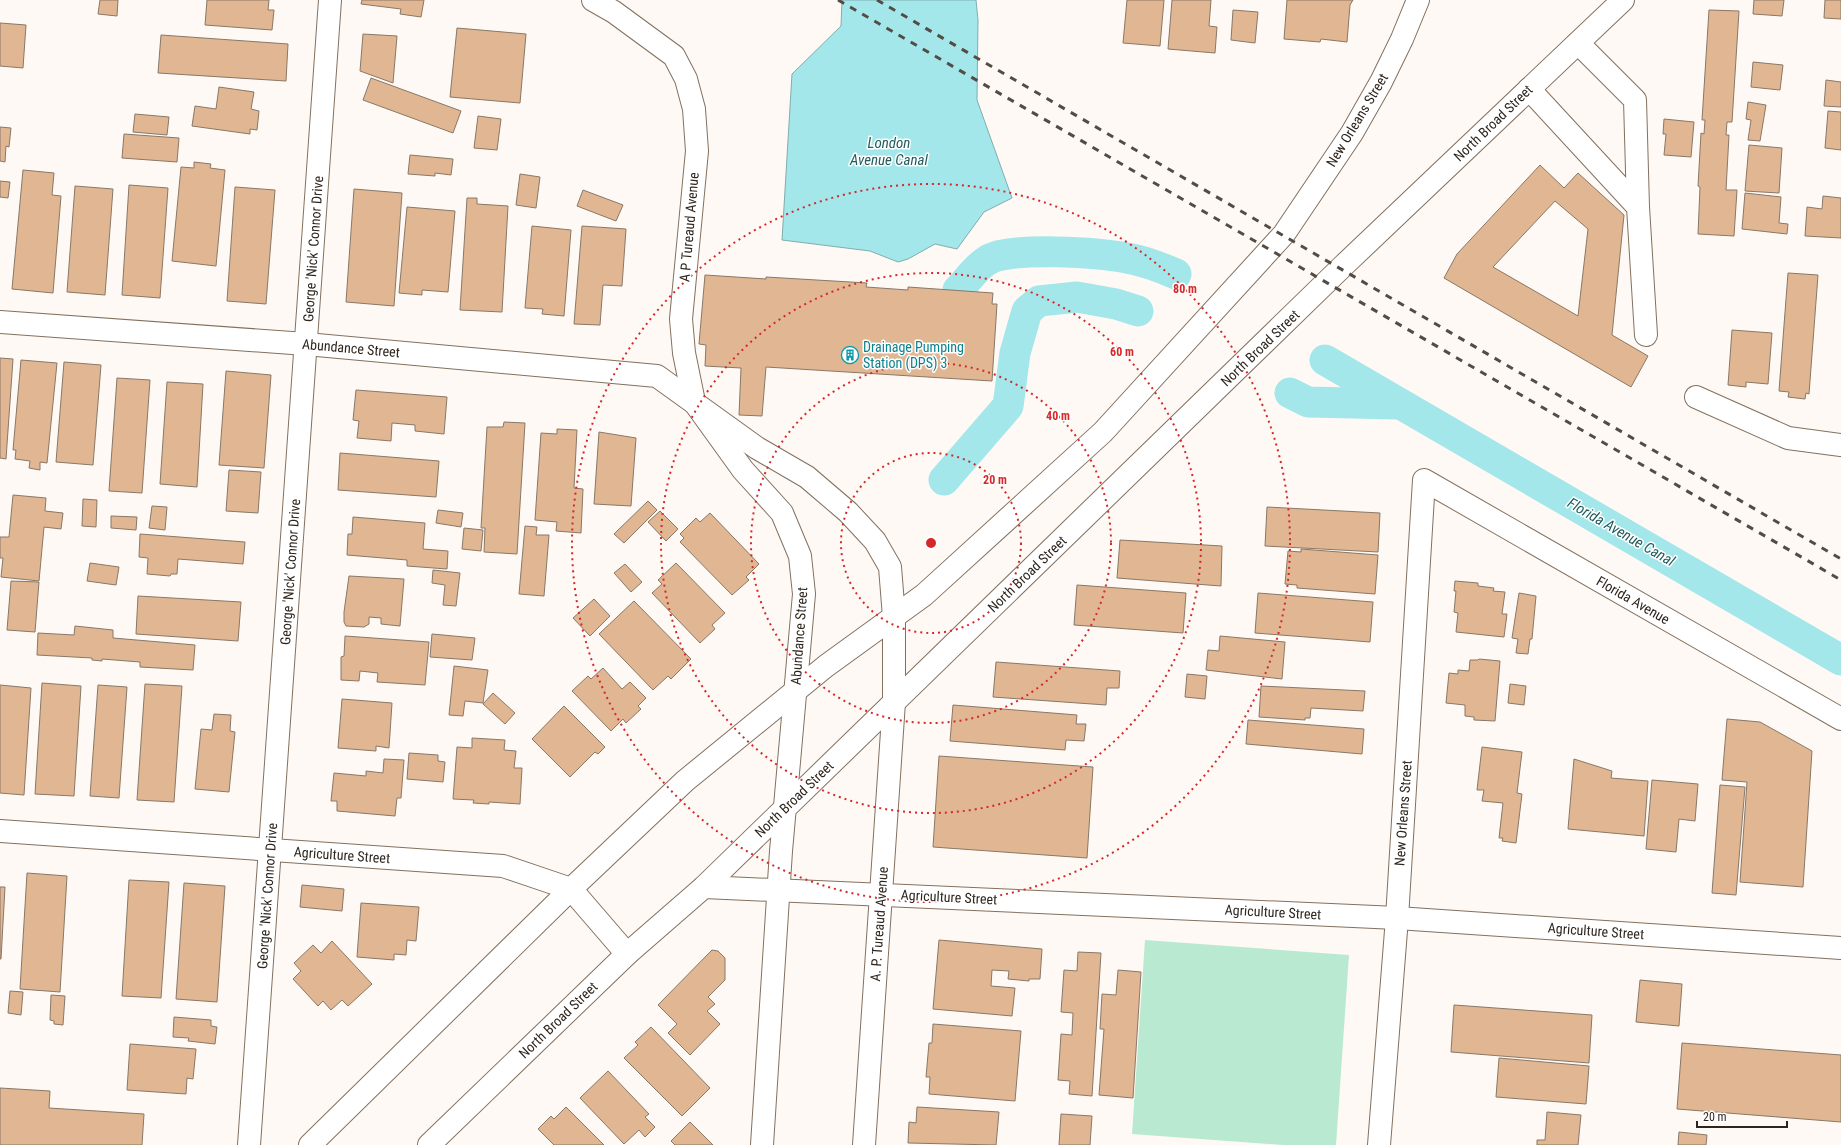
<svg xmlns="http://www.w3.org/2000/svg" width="1841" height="1145" font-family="'Roboto Condensed',sans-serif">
  <rect width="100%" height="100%" fill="#fef9f5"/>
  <!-- green -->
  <polygon fill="#b9ead1" points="1145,940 1349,955 1336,1145 1283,1145 1132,1134"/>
  <!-- water -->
  <polygon fill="#a3e7ea" stroke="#80adad" points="842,0 976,0 978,20 977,100 1012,198 984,212 957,249 935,244 908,259 898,262 870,251 782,240 792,74 841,26"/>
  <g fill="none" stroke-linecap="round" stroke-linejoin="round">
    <!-- canal -->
    <g stroke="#a3e7ea" stroke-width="31">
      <path d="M 958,290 C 967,281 977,266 988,260 C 1009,246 1101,253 1127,258 C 1144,261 1160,267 1176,274"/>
      <polyline points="1325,360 1841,660"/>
      <polyline points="1290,393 1308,402 1397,404"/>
      <polyline points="944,480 1008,406 1015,353 1027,311 1039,301 1077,297 1116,304 1138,311"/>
    </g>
  </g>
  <!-- building -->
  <g fill="#e0b792" stroke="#8a7766" fill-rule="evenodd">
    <polygon points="100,0 118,0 117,16 98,14"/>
    <polygon points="207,0 269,0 268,10 274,10 272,30 205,25"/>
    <polygon points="362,0 424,0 421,17 400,14 401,9 361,4"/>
    <polygon points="1127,0 1164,0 1160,46 1123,43"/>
    <polygon points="1172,0 1211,0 1209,26 1217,27 1215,53 1168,49"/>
    <polygon points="1287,0 1353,0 1350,5 1347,42 1321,39 1320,42 1284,39"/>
    <polygon points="1754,0 1784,0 1782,16 1753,14"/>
    <polygon points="1825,0 1841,0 1841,19 1824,18"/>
    <polygon points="1233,10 1258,12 1255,43 1231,40"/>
    <polygon points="1709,10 1739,11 1732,122 1727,122 1726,135 1729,135 1726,190 1737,190 1734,236 1698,234 1700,187 1698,186 1701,133 1704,134 1705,120 1702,120"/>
    <polygon points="0,23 26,25 23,68 0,66"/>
    <polygon points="457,28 526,34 520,103 450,97"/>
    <polygon points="363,34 397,36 393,83 360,71"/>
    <polygon points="161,35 288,44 286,81 158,73"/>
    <polygon points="1753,62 1783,65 1780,90 1751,87"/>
    <polygon points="371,78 461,111 453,133 363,100"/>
    <polygon points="1826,80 1841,82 1841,107 1824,106"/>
    <polygon points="219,87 254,92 251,109 259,111 257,130 250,129 250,134 192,126 195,106 216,109"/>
    <polygon points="1748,102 1766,105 1760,141 1748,140 1751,120 1746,119"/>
    <polygon points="1828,111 1841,112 1841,150 1825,148"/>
    <polygon points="135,114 169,117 167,135 133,132"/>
    <polygon points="478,116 501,119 497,150 474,148"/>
    <polygon points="1664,119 1694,122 1691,157 1664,155 1666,134 1663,134"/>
    <polygon points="0,127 11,128 9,147 6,146 5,162 0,161"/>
    <polygon points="124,134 179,138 177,162 122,158"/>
    <polygon points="1749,145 1782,148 1779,193 1745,191"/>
    <polygon points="410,155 453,159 451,175 435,173 435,176 408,174"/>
    <polygon points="194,162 211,164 210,168 225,170 216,266 172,261 181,167 194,168"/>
    <path d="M 1540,165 L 1564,188 L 1578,173 L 1624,215 L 1612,335 L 1648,356 L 1631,387 L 1444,278 L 1457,254 ZM 1555,201 L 1588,229 L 1578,316 L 1493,267 Z"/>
    <polygon points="23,170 54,173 52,195 61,196 53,293 12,289"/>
    <polygon points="520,174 540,177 536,208 516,205"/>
    <polygon points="0,181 10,182 8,198 0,197"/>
    <polygon points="129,185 168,188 160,298 122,295"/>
    <polygon points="75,186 113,189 105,295 67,292"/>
    <polygon points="235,187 275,190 266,304 227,301"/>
    <polygon points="354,189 402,193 394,306 346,302"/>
    <polygon points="583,190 623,205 616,221 577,206"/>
    <polygon points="1745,193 1781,197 1779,223 1788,224 1787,234 1742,229"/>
    <polygon points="1823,196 1841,198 1841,238 1805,236 1807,207 1822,209"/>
    <polygon points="467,198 477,198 477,204 508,206 502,312 460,310"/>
    <polygon points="407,207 455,211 448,292 422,290 422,295 399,293"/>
    <polygon points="532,226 571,230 564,316 542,314 543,309 525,308"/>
    <polygon points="582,226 626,229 622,286 603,285 600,325 574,324"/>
    <polygon points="1788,273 1818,275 1809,394 1806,393 1805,399 1788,397 1789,392 1779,391"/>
    <polygon points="705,275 766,279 766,277 867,283 866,287 908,290 908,287 993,293 992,304 997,304 992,381 766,367 762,416 739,415 741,368 705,366 706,345 699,344"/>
    <polygon points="1732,330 1772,333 1768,384 1746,382 1746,387 1728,385"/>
    <polygon points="0,358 13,359 6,459 0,458"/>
    <polygon points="21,360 57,363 47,463 40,462 40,470 29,468 30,461 15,459 16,450 13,450"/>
    <polygon points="64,362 101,365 93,465 56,462"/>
    <polygon points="226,371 271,375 264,468 219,465"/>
    <polygon points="117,378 150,380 142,493 109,491"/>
    <polygon points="167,382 203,384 197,487 160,484"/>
    <polygon points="356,390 447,397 444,434 415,431 415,425 392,423 391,441 357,438 359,421 353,420"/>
    <polygon points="504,422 525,423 517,554 484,552 485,528 481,528 487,427 503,427"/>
    <polygon points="557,429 577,430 574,488 583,489 581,533 556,531 557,522 535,520 541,433 557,434"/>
    <polygon points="599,432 636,438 631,506 594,504"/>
    <polygon points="340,453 439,461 436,497 338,490"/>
    <polygon points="229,470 261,472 258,513 226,511"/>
    <polygon points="13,495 46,498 45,511 63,513 61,529 44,527 39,581 1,577 3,558 0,558 0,537 9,537"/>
    <polygon points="83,499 97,500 96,527 82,526"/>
    <polygon points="648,501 657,510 624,543 614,534"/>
    <polygon points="152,506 167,507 165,530 149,528"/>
    <polygon points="1267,507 1380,513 1378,552 1265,546"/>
    <polygon points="438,510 463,513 461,527 436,523"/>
    <polygon points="660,511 678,529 666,541 648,522"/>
    <polygon points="710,513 759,564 746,577 749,580 732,595 680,542 684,538 680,534 696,518 700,522"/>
    <polygon points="111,516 137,517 136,530 111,528"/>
    <polygon points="353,517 425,523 423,549 448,551 447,569 407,566 407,560 347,555 348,534 352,534"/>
    <polygon points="525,526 537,527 536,535 549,535 544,596 519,594"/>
    <polygon points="464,528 483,530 481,551 462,549"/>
    <polygon points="140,534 245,542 243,564 178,559 177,574 171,574 170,576 147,574 148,558 139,557"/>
    <polygon points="1120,540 1222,546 1221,586 1117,578"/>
    <polygon points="1301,549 1378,555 1375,594 1297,588 1297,585 1285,584 1288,551 1301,552"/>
    <polygon points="90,563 119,567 116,585 87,581"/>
    <polygon points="676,563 725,613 712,625 715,629 700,643 652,593 662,584 658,580"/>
    <polygon points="625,564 642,582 631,592 614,573"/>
    <polygon points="433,570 460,573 456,606 443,605 445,585 432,583"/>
    <polygon points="349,576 404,579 400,626 381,624 381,618 369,617 369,624 364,627 346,626 344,622 344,612"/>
    <polygon points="11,581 39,582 35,632 7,630"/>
    <polygon points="1455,581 1478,583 1478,586 1494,588 1493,591 1505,592 1502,614 1507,614 1504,637 1456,632 1458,613 1454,612 1456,591 1454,591"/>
    <polygon points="1077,585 1186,593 1183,633 1074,625"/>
    <polygon points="1258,593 1373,602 1370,642 1255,633"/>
    <polygon points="1519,593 1536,596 1532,639 1530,639 1528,654 1516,653 1518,639 1512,638"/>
    <polygon points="138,596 241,602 238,641 136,634"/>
    <polygon points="594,599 610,616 590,636 573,618"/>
    <polygon points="634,601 691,659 671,679 668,676 653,690 599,634"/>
    <polygon points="75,626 113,630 113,638 195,645 193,670 140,667 140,662 102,659 102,661 92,660 92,658 37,655 38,633 74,635"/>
    <polygon points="432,634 475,638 472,660 430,657"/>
    <polygon points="345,636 429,642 425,685 377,682 378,673 360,671 359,681 341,680 341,657 344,656"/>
    <polygon points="1220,636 1285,642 1282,679 1206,670 1208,650 1219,651"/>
    <polygon points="1479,659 1500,661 1495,721 1474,720 1474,717 1465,716 1465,705 1446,703 1449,673 1458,674 1458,670 1469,671 1470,660 1478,660"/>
    <polygon points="996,662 1120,671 1119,688 1107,688 1106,705 993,697"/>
    <polygon points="454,666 488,670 483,703 465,701 463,716 449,715"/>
    <polygon points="603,668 622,689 630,682 646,698 638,706 641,709 626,723 623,719 611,731 572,691 588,676 591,679"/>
    <polygon points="1187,674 1207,676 1205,699 1185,697"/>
    <polygon points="42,683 81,686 74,796 35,794"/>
    <polygon points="145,684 182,686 174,802 137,800"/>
    <polygon points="1510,684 1526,686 1524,705 1508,703"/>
    <polygon points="0,685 31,688 24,795 0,793"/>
    <polygon points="98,685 127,687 119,798 90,796"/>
    <polygon points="1261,686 1365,691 1363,711 1311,708 1310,718 1305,718 1305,720 1259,717"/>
    <polygon points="493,693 515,713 505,724 483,704"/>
    <polygon points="342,699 392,703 389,748 376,746 376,751 338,748"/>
    <polygon points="953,705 1077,715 1076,724 1086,724 1084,741 1066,740 1065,750 950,741"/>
    <polygon points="564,706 605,747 598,754 595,752 570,777 532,739"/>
    <polygon points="214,714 231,715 230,731 235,732 229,792 195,789 201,729 212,730"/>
    <polygon points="1727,719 1760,722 1812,751 1803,887 1740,882 1747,782 1722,780"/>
    <polygon points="1248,720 1364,729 1362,754 1246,744"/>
    <polygon points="472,738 505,740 504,750 516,751 514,768 522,768 520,804 489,802 489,804 473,803 474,800 453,799 457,747 472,748"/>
    <polygon points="1482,747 1522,752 1517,793 1522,794 1516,843 1502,841 1503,838 1499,838 1503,803 1482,801 1484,790 1477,790"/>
    <polygon points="409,753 438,755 438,761 445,762 443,782 407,779"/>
    <polygon points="939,756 1093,767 1087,858 933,847"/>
    <polygon points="384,759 404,760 401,798 397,798 395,816 337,811 337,801 331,801 334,773 366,776 366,771 383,773"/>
    <polygon points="1574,759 1612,771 1611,778 1648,781 1644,836 1568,829"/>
    <polygon points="1652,780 1698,784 1695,821 1679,819 1676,852 1646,849"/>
    <polygon points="1720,785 1745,787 1736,895 1712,893"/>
    <polygon points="27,873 67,876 60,992 20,989"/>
    <polygon points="129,880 169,882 161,998 122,996"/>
    <polygon points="184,883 225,886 217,1002 176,999"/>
    <polygon points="302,885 344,889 342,911 300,907"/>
    <polygon points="0,887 5,887 1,959 0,959"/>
    <polygon points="361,903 419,907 416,941 407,940 406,955 394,954 394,960 357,957"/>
    <polygon points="939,940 1042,949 1040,979 1029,979 1029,981 1008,979 1009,971 992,970 991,986 1015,988 1012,1016 933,1009"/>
    <polygon points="332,941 372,984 348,1006 342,1000 331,1010 323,1001 318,1006 293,979 301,971 294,963 313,945 321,953"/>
    <polygon points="712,950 718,951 725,958 725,980 708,997 715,1004 707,1011 720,1024 690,1055 668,1033 677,1024 658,1005"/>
    <polygon points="1078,952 1101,953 1092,1096 1069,1094 1070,1081 1058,1080 1061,1034 1072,1035 1073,1013 1061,1012 1064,970 1077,971"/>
    <polygon points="1118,970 1141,972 1133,1098 1099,1095 1104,1029 1100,1029 1102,994 1116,995"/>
    <polygon points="1640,980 1682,984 1679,1026 1636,1022"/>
    <polygon points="10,991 23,992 21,1015 8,1013"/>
    <polygon points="51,995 65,996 63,1025 54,1024 54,1021 50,1020"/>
    <polygon points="1454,1005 1592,1015 1589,1063 1451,1052"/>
    <polygon points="174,1017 211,1020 211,1026 217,1027 215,1044 188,1041 189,1038 173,1037"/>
    <polygon points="933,1024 1021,1031 1015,1101 929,1094 930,1077 926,1077 929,1043 932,1043"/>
    <polygon points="651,1027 710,1088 682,1116 624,1058 638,1045 635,1042"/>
    <polygon points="1682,1043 1841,1055 1841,1122 1677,1109"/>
    <polygon points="130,1044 196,1049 193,1079 187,1078 186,1094 127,1090"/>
    <polygon points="1499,1058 1589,1066 1586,1104 1496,1097"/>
    <polygon points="608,1071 649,1114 645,1117 655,1127 645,1137 639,1130 624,1144 580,1098"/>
    <polygon points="0,1088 50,1091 49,1108 144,1114 142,1145 0,1145"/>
    <polygon points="566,1107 604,1145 554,1145 538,1129 551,1116 554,1119"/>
    <polygon points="917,1107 999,1112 996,1145 908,1143 909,1122 916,1123"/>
    <polygon points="1547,1112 1581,1115 1578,1145 1537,1145 1537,1140 1545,1140"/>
    <polygon points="1061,1114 1092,1116 1090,1145 1059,1145"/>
    <polygon points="690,1122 713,1145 675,1145 671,1141"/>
    <polygon points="1679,1132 1707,1135 1706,1145 1678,1145"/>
  </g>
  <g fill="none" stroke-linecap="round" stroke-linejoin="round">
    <!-- minor casing -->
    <g stroke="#83705f" stroke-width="24">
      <g id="minor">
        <polyline points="593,0 614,12 674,56 686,79 694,109 697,151 681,319 684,353 694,402 743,470 782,513 800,556 804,594 781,851 762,1145"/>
        <polyline points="1578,43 1635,100 1638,207"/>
        <polyline points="1529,89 1638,207 1646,335"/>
        <polyline points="0,322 306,344 657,376 757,448 807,477 848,512 875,541 890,567 894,617 894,702 864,1145"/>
        <polyline points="1696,397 1788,438 1841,445"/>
        <polyline points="0,831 503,866 571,889 627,954"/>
        <polyline points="704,887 1397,918 1841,948"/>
        <polyline points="249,1145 330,0"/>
        <polyline points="1379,1145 1397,918 1424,480 1841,719"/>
      </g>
    </g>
    <!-- major casing -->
    <g stroke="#83705f" stroke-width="24">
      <g id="major">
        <polyline points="310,1145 571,889 685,781 826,666 924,595 1103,432 1284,234 1352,133 1381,82 1402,39 1418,0"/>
        <polyline points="429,1145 627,954 704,887 1344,265 1623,0"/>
      </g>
    </g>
    <!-- minor -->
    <use href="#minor" stroke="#fff" stroke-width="22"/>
    <!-- major -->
    <use href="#major" stroke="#fff" stroke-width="22"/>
    <!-- rail -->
    <g stroke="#534c45" stroke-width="3" stroke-dasharray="7 7" stroke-linecap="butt">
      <polyline points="838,0 1841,580"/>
      <polyline points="877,0 1841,559"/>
    </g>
  </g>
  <!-- distance rings -->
  <g fill="none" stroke="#d62828" stroke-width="2" stroke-dasharray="2 4">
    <circle cx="931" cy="543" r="90"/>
    <circle cx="931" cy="543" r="180"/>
    <circle cx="931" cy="543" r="270"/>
    <circle cx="931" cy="543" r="359"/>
  </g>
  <!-- icons -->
  <defs>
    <g id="building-ring" transform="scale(0.9)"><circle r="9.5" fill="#fff" stroke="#0f9aa8" stroke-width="1.5"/><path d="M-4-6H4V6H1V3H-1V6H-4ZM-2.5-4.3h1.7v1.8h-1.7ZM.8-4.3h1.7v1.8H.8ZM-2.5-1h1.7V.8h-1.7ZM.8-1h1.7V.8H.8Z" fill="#0f9aa8"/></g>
  </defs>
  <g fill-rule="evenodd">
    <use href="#building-ring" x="850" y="355"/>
  </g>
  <g text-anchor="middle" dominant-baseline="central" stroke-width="3" stroke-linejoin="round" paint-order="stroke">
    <!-- street labels -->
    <g font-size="14" fill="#2d251e" stroke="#fff">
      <text transform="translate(1357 120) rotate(-59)">New Orleans Street</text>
      <text transform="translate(1493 123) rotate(-44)">North Broad Street</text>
      <text transform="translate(689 227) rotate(-85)">A P Tureaud Avenue</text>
      <text transform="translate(313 249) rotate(-86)">George 'Nick' Connor Drive</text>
      <text transform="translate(351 348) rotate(5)">Abundance Street</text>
      <text transform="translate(1260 348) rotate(-44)">North Broad Street</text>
      <text transform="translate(290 572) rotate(-86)">George 'Nick' Connor Drive</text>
      <text transform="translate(1027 574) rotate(-44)">North Broad Street</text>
      <text transform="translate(1633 600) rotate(30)">Florida Avenue</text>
      <text transform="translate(799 636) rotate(-86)">Abundance Street</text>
      <text transform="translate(794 799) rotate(-44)">North Broad Street</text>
      <text transform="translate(1403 813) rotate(-86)">New Orleans Street</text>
      <text transform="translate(342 855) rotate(4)">Agriculture Street</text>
      <text transform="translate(267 896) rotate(-86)">George 'Nick' Connor Drive</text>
      <text transform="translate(949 897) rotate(3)">Agriculture Street</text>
      <text transform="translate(1273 912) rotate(3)">Agriculture Street</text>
      <text transform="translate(879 924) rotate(-86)">A. P. Tureaud Avenue</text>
      <text transform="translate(1596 931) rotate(4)">Agriculture Street</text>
      <text transform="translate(558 1020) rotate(-44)">North Broad Street</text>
    </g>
    <!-- culture labels -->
    <g font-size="14" fill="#0d838f" stroke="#fff" text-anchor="start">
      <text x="863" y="347">Drainage Pumping<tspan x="863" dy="16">Station (DPS) 3</tspan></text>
    </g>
    <!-- water labels -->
    <g font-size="15" font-style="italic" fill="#225c5e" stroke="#fff">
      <text x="889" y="143">London<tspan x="889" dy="17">Avenue Canal</tspan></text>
      <text transform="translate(1621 532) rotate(30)">Florida Avenue Canal</text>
    </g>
  </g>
  <circle cx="931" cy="543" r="6" fill="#d62828" stroke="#fff" stroke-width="2"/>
  <g font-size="12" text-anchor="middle" font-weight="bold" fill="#d62828" stroke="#fff" stroke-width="3" stroke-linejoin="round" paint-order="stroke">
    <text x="1185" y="293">80 m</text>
    <text x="1122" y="356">60 m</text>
    <text x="1058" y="420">40 m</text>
    <text x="995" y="484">20 m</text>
  </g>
  <!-- scale -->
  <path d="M1697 1121v6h90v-6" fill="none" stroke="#2d251e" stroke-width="2"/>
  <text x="1703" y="1121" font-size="12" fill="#2d251e" stroke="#ffffff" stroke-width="3" paint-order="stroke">20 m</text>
</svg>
